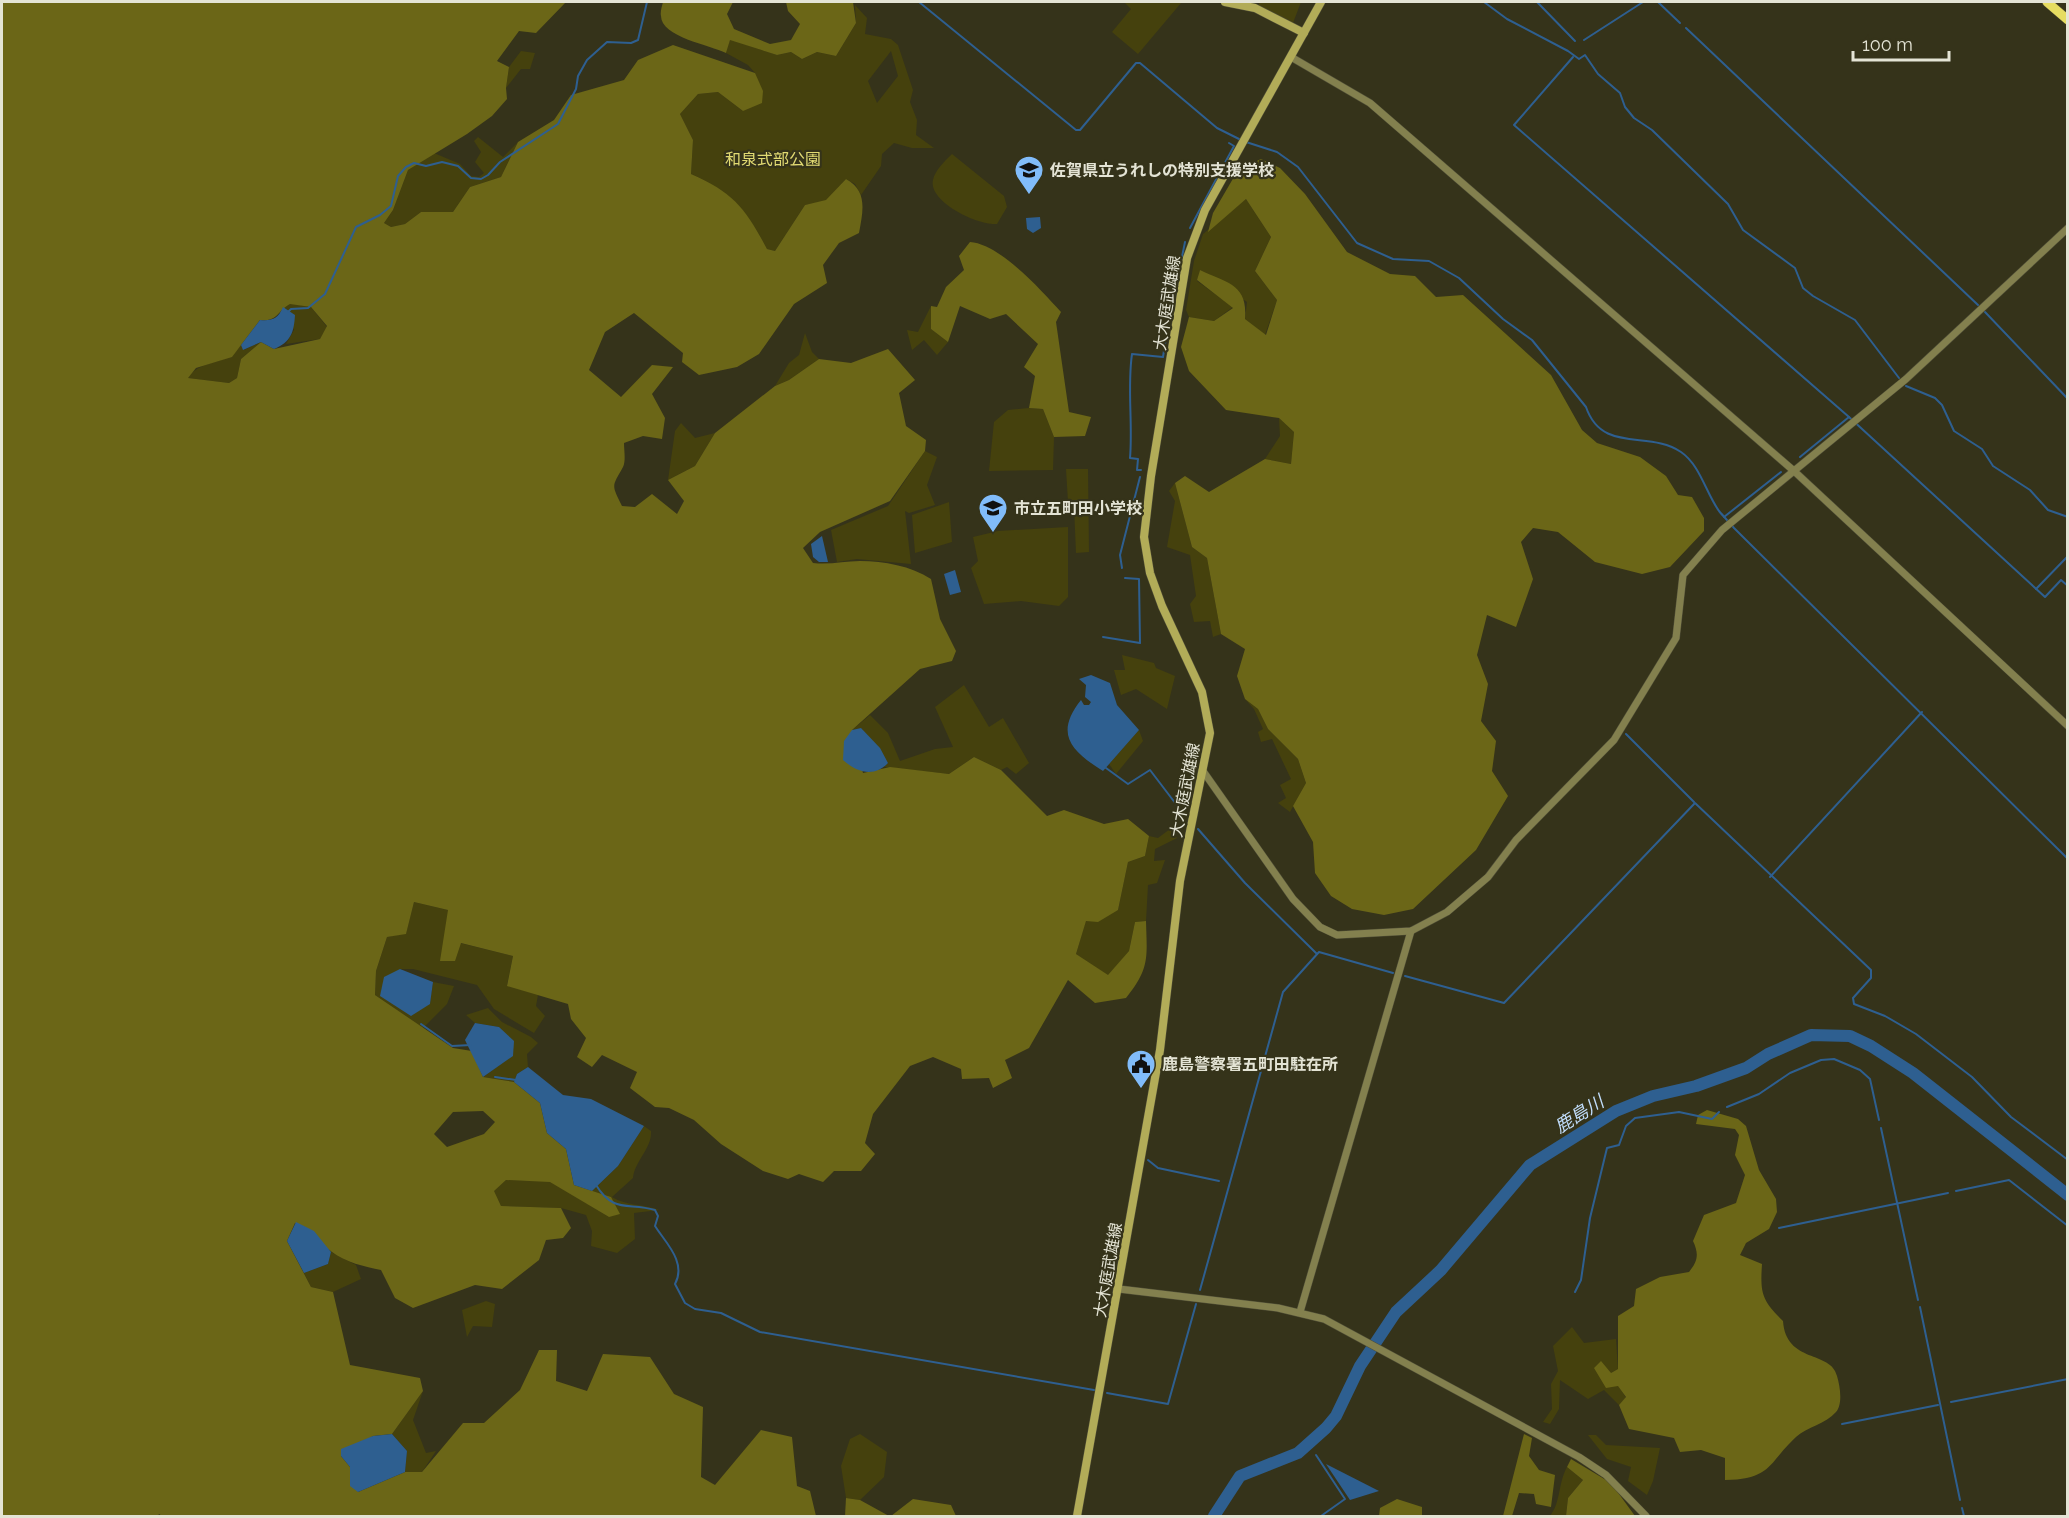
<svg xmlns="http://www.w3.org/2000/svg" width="2069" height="1518" font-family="Raleway,'Noto Sans JP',sans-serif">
  <rect width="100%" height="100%" fill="#35331a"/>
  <!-- green -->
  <g fill="#45410d" fill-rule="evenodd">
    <polygon points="1124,2 1176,2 1181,3 1138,54 1112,32 1131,9"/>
    <polygon points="1260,2 1301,2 1293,23 1258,6"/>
    <path d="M 855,5 L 867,18 L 865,34 L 891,39 L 898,45 L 913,90 L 910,102 L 917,120 L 916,135 L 934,148 L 912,148 L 894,143 L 882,154 L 881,166 L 861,195 L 855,184 L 846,179 L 826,201 L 805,205 L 775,251 L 767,249 C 746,210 732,192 691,174 L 693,140 L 680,114 L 698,94 L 718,92 L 743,111 L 755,73 L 748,65 L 726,53 L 730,39 L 777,55 L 791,52 L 802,59 L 817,52 L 836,56 L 856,23 ZM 891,51 L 898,76 L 877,103 L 868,81 Z"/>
    <polygon points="521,51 535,53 530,69 521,69 506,88 509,67"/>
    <polygon points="478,137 503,157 518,142 501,177 470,187 453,212 421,212 405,224 391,227 384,223 393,210 408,170 434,153 460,164 471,176 479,177 484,173 475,162 481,152 474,141"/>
    <path d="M 952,154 L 1004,196 L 1007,207 L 997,224 C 979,226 928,202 933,180 C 935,170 945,161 952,154 Z"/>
    <polygon points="1246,199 1271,237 1255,271 1277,300 1265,335 1245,319 1247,302 1200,270 1197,281 1233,307 1214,321 1189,317 1186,310 1194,261 1203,234"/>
    <polygon points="290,303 311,307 327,327 320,339 286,344 294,330 283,307"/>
    <polygon points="931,306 931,329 948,342 937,355 924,340 912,350 907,330 918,332"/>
    <polygon points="805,333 812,352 819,359 789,380 775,386 789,363 799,355"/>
    <path d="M 261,342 L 241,359 L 237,378 L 229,383 L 187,378 C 205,356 223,369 241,345 L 244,350 Z"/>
    <polygon points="1029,408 1043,409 1054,437 1053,470 989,471 994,422 1008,410"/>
    <polygon points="1279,418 1294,432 1291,464 1265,459 1280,436"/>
    <polygon points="681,423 695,438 715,433 695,466 668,480 675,431"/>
    <polygon points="925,451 937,457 927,485 935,505 909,513 905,511 911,564 857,559 837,562 831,530 888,506"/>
    <polygon points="1066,469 1088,469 1089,552 1076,553 1074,506 1068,502"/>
    <polygon points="1175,483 1192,547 1207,558 1221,634 1213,637 1210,621 1194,622 1190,604 1196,596 1190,555 1167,547 1175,501 1169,491"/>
    <polygon points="949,502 952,542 915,553 912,515"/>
    <polygon points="1068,527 1068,597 1059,606 1021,601 984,604 971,568 978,561 973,537 998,531"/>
    <polygon points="1122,655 1154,663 1156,668 1175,676 1167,709 1136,689 1121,695 1114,670 1125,670"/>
    <polygon points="964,685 989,727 1003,718 1029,763 1016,774 1007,767 1001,770 974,757 949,774 884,767 888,763 861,728 852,730 870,715 888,733 900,761 935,749 953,747 935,707"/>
    <polygon points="1245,699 1258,709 1268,729 1298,759 1306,783 1290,812 1278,803 1286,798 1280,785 1291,779 1272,739 1261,742 1258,732 1263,729 1254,709"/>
    <polygon points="1139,730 1143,741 1116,774 1109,764"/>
    <polygon points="1170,829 1177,838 1155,849 1154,861 1165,860 1157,883 1148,885 1146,921 1135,922 1129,951 1108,976 1076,954 1086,920 1118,910 1128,862 1145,856 1149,836 1158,838"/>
    <polygon points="414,902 448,910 460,943 513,956 507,985 538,995 536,1006 545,1016 534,1033 494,1009 477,985 413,969 400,969 430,1004 433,982 454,986 447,1004 423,1028 375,995 376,971 387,937 406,933"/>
    <polygon points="488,1008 502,1022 531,1037 538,1043 527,1054 528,1067 517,1074 514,1082 483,1077 512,1056 499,1027 475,1023 466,1015"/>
    <path d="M 644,1126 L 651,1131 C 652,1149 635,1160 633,1178 L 612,1197 C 627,1206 643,1204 659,1210 L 634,1213 L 635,1239 L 617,1253 L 591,1246 L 592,1231 L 586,1215 L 561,1208 L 501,1206 L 493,1191 L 506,1180 L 550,1181 L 609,1217 L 611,1197 L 592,1191 L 618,1166 Z"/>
    <polygon points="331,1252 356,1265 361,1279 333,1292 311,1287 304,1273 328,1264"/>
    <polygon points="486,1301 495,1304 492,1327 473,1326 467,1337 462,1310"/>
    <polygon points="1572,1327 1584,1343 1616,1339 1618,1369 1611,1373 1626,1398 1619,1405 1604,1390 1588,1399 1560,1380 1559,1409 1550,1424 1543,1422 1552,1409 1551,1384 1558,1371 1553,1346"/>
    <polygon points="423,1391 413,1420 426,1453 436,1451 422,1472 405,1472 407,1451 392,1434"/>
    <polygon points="860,1434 887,1452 884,1477 860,1500 846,1498 841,1466 850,1439"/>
    <polygon points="1588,1435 1596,1435 1606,1445 1660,1448 1653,1481 1647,1495 1628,1481 1631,1467 1607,1459"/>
    <path d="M 1567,1467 L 1583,1480 L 1568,1498 L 1566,1516 L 1550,1516 C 1561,1502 1558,1483 1567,1467 Z"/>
  </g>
  <!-- forest -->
  <g fill="#6b6617" fill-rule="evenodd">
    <path d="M 2,2 L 566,2 L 536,33 L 519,31 L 497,61 L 509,67 L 506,88 L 507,99 L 492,116 L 467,134 L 408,170 L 393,210 L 384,223 L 391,227 L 405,224 L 421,212 L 453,212 L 470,187 L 501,177 L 518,142 L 554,120 L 571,95 L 624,80 L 638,60 L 673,45 L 755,73 L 763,91 L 762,103 L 743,111 L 718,92 L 698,94 L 680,114 L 693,140 L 691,174 C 733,192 746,209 767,249 L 775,251 L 805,205 L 826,200 L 846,179 C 868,191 863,211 859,233 L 839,243 L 823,265 L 827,283 L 794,304 L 759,354 L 737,367 L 699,375 L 682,362 L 683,353 L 634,313 L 605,332 L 589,370 L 621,397 L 652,365 L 673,367 L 652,394 L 665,418 L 662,439 L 643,436 L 624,443 C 624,450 626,461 623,467 C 612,487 611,484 622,506 L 635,507 L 652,494 L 677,514 L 684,501 L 668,480 L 695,466 L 715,433 L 775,386 L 789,380 L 819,359 L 851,363 L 888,349 L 915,380 L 899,393 L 906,426 L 926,440 L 925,451 L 890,501 L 820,532 L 803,548 L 813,563 C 830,565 844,561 860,561 C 884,561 911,566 931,579 L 940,619 L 956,651 L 952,661 L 920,669 L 852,730 L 863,773 L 890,767 L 949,774 L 974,757 L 1001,770 L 1047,816 L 1064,810 L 1104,824 L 1128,819 L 1149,836 L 1145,856 L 1128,862 L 1118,910 L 1098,922 L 1086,921 L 1076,954 L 1108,975 L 1129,951 L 1135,922 L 1146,921 C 1147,958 1150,968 1126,998 L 1095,1003 L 1068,980 L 1029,1048 L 1005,1060 L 1012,1078 L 993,1088 L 989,1078 L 962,1079 L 961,1069 L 933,1057 L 910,1066 L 873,1114 L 865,1143 L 875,1154 L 861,1171 L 834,1171 L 823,1182 L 799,1174 L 788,1179 L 763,1171 L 721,1144 L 694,1120 L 669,1108 L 655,1107 L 630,1088 L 637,1072 L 602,1055 L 592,1067 L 577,1057 L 586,1038 L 571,1019 L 568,1004 L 507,986 L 513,956 L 461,943 L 455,961 L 440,961 L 448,910 L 414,902 L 406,934 L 387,937 L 376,971 L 375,995 L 453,1048 L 472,1051 L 483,1077 L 514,1082 L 540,1103 L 547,1133 L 566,1149 L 574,1185 L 611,1197 L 620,1214 L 609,1217 L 550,1182 L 506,1180 L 494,1191 L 501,1206 L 561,1208 L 571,1228 L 563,1238 L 546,1240 L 539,1260 L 502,1289 L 475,1285 L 413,1308 L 395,1298 L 381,1270 C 365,1267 345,1262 332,1252 C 315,1240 321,1232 295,1223 L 287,1241 L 311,1287 L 333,1292 L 350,1365 L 420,1378 L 423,1391 L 392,1434 L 373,1436 L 341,1456 L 350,1467 L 358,1492 L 405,1472 L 422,1472 L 463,1423 L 484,1423 L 520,1390 L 539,1350 L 557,1350 L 556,1381 L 587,1391 L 603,1354 L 650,1357 L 674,1394 L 703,1407 L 701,1477 L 715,1485 L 761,1430 L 792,1437 L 797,1486 L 810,1491 L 816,1516 L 162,1516 L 159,1514 L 158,1516 L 2,1516 ZM 290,304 L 311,307 L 327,326 L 320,339 L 274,349 L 261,342 L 241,359 L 237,378 L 229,383 L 188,378 L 196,368 L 232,357 L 260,320 C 278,322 277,311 290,304 ZM 483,1111 L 495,1122 L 484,1134 L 447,1147 L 434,1134 L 453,1112 Z"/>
    <path d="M 663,2 L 733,2 L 727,14 L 734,29 L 770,44 L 791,40 L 800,24 L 788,11 L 786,2 L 853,2 L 856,23 L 836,56 L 817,52 L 802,59 L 791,52 L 777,55 L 730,40 L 726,53 C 710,45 661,37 661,16 C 660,12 662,6 663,2 Z"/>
    <path d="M 1261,159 L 1280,168 L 1305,194 L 1347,252 L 1390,274 L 1415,276 L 1436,297 L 1463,295 L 1551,375 L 1582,430 L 1597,443 L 1640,457 L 1666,476 L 1678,495 L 1692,497 L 1704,518 L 1704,531 L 1670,567 L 1642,574 L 1595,562 L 1558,532 L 1533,528 L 1521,542 L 1533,579 L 1516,627 L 1487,615 L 1477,655 L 1488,684 L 1481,721 L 1496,741 L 1492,771 L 1508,796 L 1476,850 L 1413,909 L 1384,915 L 1352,909 L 1331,896 L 1315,873 L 1313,842 L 1293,806 L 1306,783 L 1298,759 L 1268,729 L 1258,709 L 1245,699 L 1237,676 L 1245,649 L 1221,634 L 1207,558 L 1192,547 L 1175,483 L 1185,476 L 1209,492 L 1265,459 L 1291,464 L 1294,432 L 1279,418 L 1226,410 L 1189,371 L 1181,347 L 1189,317 L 1214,321 L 1233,308 L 1197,280 L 1200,270 C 1227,283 1248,284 1245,319 L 1266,335 L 1277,300 L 1255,271 L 1271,237 L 1246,199 L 1208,232 L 1213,213 L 1238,170 Z"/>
    <path d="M 970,242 C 1000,244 1041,290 1061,312 L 1056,322 L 1069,412 L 1091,417 L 1085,436 L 1054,437 L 1043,409 L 1029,408 L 1035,376 L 1024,367 L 1038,344 L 1006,314 L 990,319 L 960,306 L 948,342 L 931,329 L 931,306 L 937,307 L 946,287 L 964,270 L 959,256 Z"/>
    <path d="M 1707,1110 L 1738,1119 L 1746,1126 L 1759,1170 L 1776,1199 L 1777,1212 L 1769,1229 L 1746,1243 L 1740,1255 L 1762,1264 C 1760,1294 1762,1300 1783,1321 C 1786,1364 1831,1350 1837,1376 C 1840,1386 1843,1404 1836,1412 C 1826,1424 1807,1427 1796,1437 C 1768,1463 1772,1479 1725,1480 L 1725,1458 L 1701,1450 L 1680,1452 L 1674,1438 L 1629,1429 L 1619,1405 L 1626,1397 L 1618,1386 L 1606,1388 L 1594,1368 L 1601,1361 L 1611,1373 L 1618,1369 L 1618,1316 L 1634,1306 L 1636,1289 L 1660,1277 L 1689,1272 C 1698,1261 1699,1254 1693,1241 L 1704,1215 L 1736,1203 L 1745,1175 L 1735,1155 L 1739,1135 L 1735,1129 L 1696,1124 L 1698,1115 Z"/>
    <polygon points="1524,1434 1532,1438 1529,1456 1539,1470 1555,1475 1551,1507 1536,1504 1534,1494 1519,1493 1512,1516 1503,1516"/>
    <polygon points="1571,1459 1611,1483 1635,1516 1566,1516 1568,1498 1583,1480 1567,1467"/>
    <polygon points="846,1498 860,1500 889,1516 845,1516"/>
    <polygon points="913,1499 951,1505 956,1516 891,1516"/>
    <polygon points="1397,1499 1422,1507 1422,1516 1379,1516 1380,1508"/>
  </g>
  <!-- water -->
  <g fill="#2e5f90">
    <polygon points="1040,217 1041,228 1033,233 1027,229 1026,218"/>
    <path d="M 283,307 L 295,315 C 294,332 291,342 274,349 L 261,342 L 243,350 L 241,345 L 260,320 C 272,321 278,319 283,307 Z"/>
    <polygon points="822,536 828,562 819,562 813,557 811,544"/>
    <polygon points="955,570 961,592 950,595 944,574"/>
    <path d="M 1091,675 L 1110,683 L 1117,705 L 1139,730 L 1103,771 C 1073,752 1053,735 1081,700 L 1084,705 L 1089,705 L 1091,702 L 1085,697 L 1086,685 L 1079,679 Z"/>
    <path d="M 861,728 L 880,748 L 888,763 C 874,778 856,772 843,760 L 844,741 L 852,730 Z"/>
    <polygon points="400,969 433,982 430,1004 411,1016 380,996 384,977"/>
    <polygon points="475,1023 499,1027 514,1041 513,1056 483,1077 465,1040"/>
    <polygon points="528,1067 563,1095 591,1099 644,1126 618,1166 592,1191 574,1185 566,1149 547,1133 540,1103 514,1082 517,1074"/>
    <polygon points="296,1222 314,1231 331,1252 328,1264 304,1273 287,1241"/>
    <polygon points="392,1434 407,1451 405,1472 358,1492 350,1486 350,1467 341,1456 341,1449 373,1436"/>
    <polygon points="1326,1464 1379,1491 1350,1500"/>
  </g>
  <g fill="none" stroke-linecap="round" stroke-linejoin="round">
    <!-- stream -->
    <g stroke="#2e5f90" stroke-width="2">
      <polyline points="919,2 1076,130 1080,130 1136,63 1140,63 1217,128 1241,140"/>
      <polyline points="1484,2 1507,19 1568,51 1579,59 1585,55 1598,74 1620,93 1625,107 1634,118 1652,130 1728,204 1743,230 1795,268 1803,288 1813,296 1855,320 1899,378"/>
      <polyline points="1537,2 1575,41"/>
      <polyline points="1658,2 1680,23"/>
      <polyline points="1686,28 1978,305"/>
      <polyline points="1584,40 1643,2"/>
      <polyline points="1573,57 1514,125 1849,417"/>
      <path d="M 1246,142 L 1277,152 L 1298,167 L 1357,243 L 1393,259 L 1429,261 L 1459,278 L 1503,319 L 1532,340 L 1586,407 C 1602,454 1649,430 1681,452 C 1700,465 1706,493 1719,511 C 1724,517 1729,522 1734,528 L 2068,859"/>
      <polyline points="1190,228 1234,146 1229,143"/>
      <polyline points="288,312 291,309 308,308 325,294 356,227 380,215 391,206 398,176 406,167 414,163 426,166 442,162 458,166 471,178 481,179 488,175 500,162 558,124 576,89 578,76 587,60 607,42 631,43 638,40 647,2"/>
      <polyline points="1985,312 2068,399"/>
      <polyline points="1169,321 1185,242"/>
      <polyline points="1906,386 1935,398 1942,405 1954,431 1982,449 1993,466 2030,490 2048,510 2068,517"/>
      <polyline points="1800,457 1849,417 2045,597 2061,580 2068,586"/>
      <path d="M 1141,470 L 1137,470 L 1138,459 L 1130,458 C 1133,423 1127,388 1132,354 L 1163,357 L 1167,331"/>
      <polyline points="1724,517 1781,472"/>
      <polyline points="1122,568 1120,555 1140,477"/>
      <polyline points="2036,589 2068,556"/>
      <polyline points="1103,637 1140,643 1139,579 1125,578"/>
      <polyline points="1626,734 1694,802"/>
      <polyline points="1106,768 1128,784 1150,770 1182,812"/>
      <polyline points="1198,829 1245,883 1317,954"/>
      <polyline points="1770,877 1922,712"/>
      <polyline points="1405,976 1504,1003 1695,803 1871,970 1871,978 1853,998 1854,1004 1885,1016 1916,1034 1972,1077 2011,1117 2068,1160"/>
      <polyline points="421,1024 452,1046 471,1045"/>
      <polyline points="495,1077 516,1080"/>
      <polyline points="1727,1107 1759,1094 1790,1073 1821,1060 1834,1059 1860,1070 1870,1079 1879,1120"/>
      <polyline points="1881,1128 1918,1300"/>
      <polyline points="1148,1160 1158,1168 1219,1181"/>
      <path d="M 596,1185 C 614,1214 628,1202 655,1210 L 658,1216 L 655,1226 C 665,1242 687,1262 675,1284 L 685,1303 L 695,1309 L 721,1313 L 760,1332 L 1094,1390"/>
      <polyline points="1956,1191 2009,1180 2068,1226"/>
      <polyline points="1779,1228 1948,1193"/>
      <polyline points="1200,1290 1283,992 1319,952 1393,973"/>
      <polyline points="1575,1292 1581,1280 1590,1218 1607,1148 1619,1145 1626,1126 1635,1118 1679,1112 1712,1119 1719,1112"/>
      <polyline points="1920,1307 1960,1500"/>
      <polyline points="1107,1393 1168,1404 1196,1304"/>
      <polyline points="1951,1402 2068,1379"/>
      <polyline points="1842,1424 1938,1405"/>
      <polyline points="1311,1443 1312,1447"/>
      <polyline points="1316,1455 1345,1499 1321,1516"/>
      <polyline points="1962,1508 1964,1516"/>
    </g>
    <!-- river -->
    <polyline stroke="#2e5f90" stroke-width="12" points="1214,1516 1240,1476 1298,1453 1326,1428 1336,1416 1360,1366 1396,1312 1441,1270 1530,1165 1616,1111 1653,1096 1696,1086 1746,1068 1768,1054 1811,1035 1850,1036 1871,1046 1913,1073 2068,1195"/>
    <!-- tertiary casing -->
    <g stroke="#514f38" stroke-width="8">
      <g id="tertiary">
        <polyline points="1291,57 1370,103 1794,471 2068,726"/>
        <polyline points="1203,771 1293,899 1320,927 1337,935 1411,931 1447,912 1488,877 1516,840 1614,740 1676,638 1683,575 1722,530 1906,379 2068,228"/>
        <polyline points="1119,1289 1278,1308 1324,1319 1579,1457 1606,1475 1646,1516"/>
        <polyline points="1300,1312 1411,931"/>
      </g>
    </g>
    <!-- secondary casing -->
    <g stroke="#514f38" stroke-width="9">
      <g id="secondary">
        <polyline points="1225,2 1255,8 1304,33"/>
        <polyline points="1077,1516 1160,1050 1180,881 1210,733 1202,692 1162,606 1150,573 1144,537 1151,476 1187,258 1205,210 1321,2"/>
      </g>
    </g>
    <!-- trunk casing -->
    <g stroke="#514f38" stroke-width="10">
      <polyline id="trunk" points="2047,2 2068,20"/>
    </g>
    <!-- tertiary -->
    <use href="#tertiary" stroke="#83804e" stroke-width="7"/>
    <!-- secondary -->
    <use href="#secondary" stroke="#b2ac58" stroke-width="8"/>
    <!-- trunk -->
    <use href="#trunk" stroke="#e6dd61" stroke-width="9"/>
  </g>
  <!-- icons -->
  <defs>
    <g id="school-pin" transform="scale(1.5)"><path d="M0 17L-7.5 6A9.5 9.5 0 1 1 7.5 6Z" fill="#81bcfa" stroke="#35331a"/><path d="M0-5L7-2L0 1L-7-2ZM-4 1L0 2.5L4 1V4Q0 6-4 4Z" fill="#111"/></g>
    <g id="civic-pin" transform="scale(1.5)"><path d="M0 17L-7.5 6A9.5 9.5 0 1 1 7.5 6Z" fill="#81bcfa" stroke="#35331a"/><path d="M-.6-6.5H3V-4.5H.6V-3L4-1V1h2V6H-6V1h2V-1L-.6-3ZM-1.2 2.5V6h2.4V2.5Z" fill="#111"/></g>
  </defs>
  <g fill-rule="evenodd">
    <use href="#school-pin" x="1029" y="170"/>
    <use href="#school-pin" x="993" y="508"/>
    <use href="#civic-pin" x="1141" y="1064"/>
  </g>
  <g text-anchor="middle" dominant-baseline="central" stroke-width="4.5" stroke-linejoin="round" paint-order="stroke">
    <!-- park labels -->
    <g font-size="16" fill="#e1da72" stroke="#35331a">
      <text x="773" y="159">和泉式部公園</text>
    </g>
    <!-- poi labels -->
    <g font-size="16" font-weight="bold" fill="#e4e4d5" stroke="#35331a" text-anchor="start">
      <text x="1050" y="170">佐賀県立うれしの特別支援学校</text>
      <text x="1014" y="508">市立五町田小学校</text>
      <text x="1162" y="1064">鹿島警察署五町田駐在所</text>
    </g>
    <!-- street labels -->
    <g font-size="16" fill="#e4e4d5" stroke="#35331a">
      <text transform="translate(1167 303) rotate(-81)">大木庭武雄線</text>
      <text transform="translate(1185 790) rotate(-79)">大木庭武雄線</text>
      <text transform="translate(1108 1270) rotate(-80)">大木庭武雄線</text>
    </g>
    <!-- water labels -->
    <g font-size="18" font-style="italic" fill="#c1ddfb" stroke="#35331a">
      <text transform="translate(1579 1114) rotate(-32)">鹿島川</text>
    </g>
  </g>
  <!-- border -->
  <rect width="2069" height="1518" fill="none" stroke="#e4e4d5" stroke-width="6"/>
  <!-- scale -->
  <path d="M1853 51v9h96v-9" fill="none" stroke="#e4e4d5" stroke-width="3"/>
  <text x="1862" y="51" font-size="18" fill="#e4e4d5" stroke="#35331a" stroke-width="4.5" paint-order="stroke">100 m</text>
</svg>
